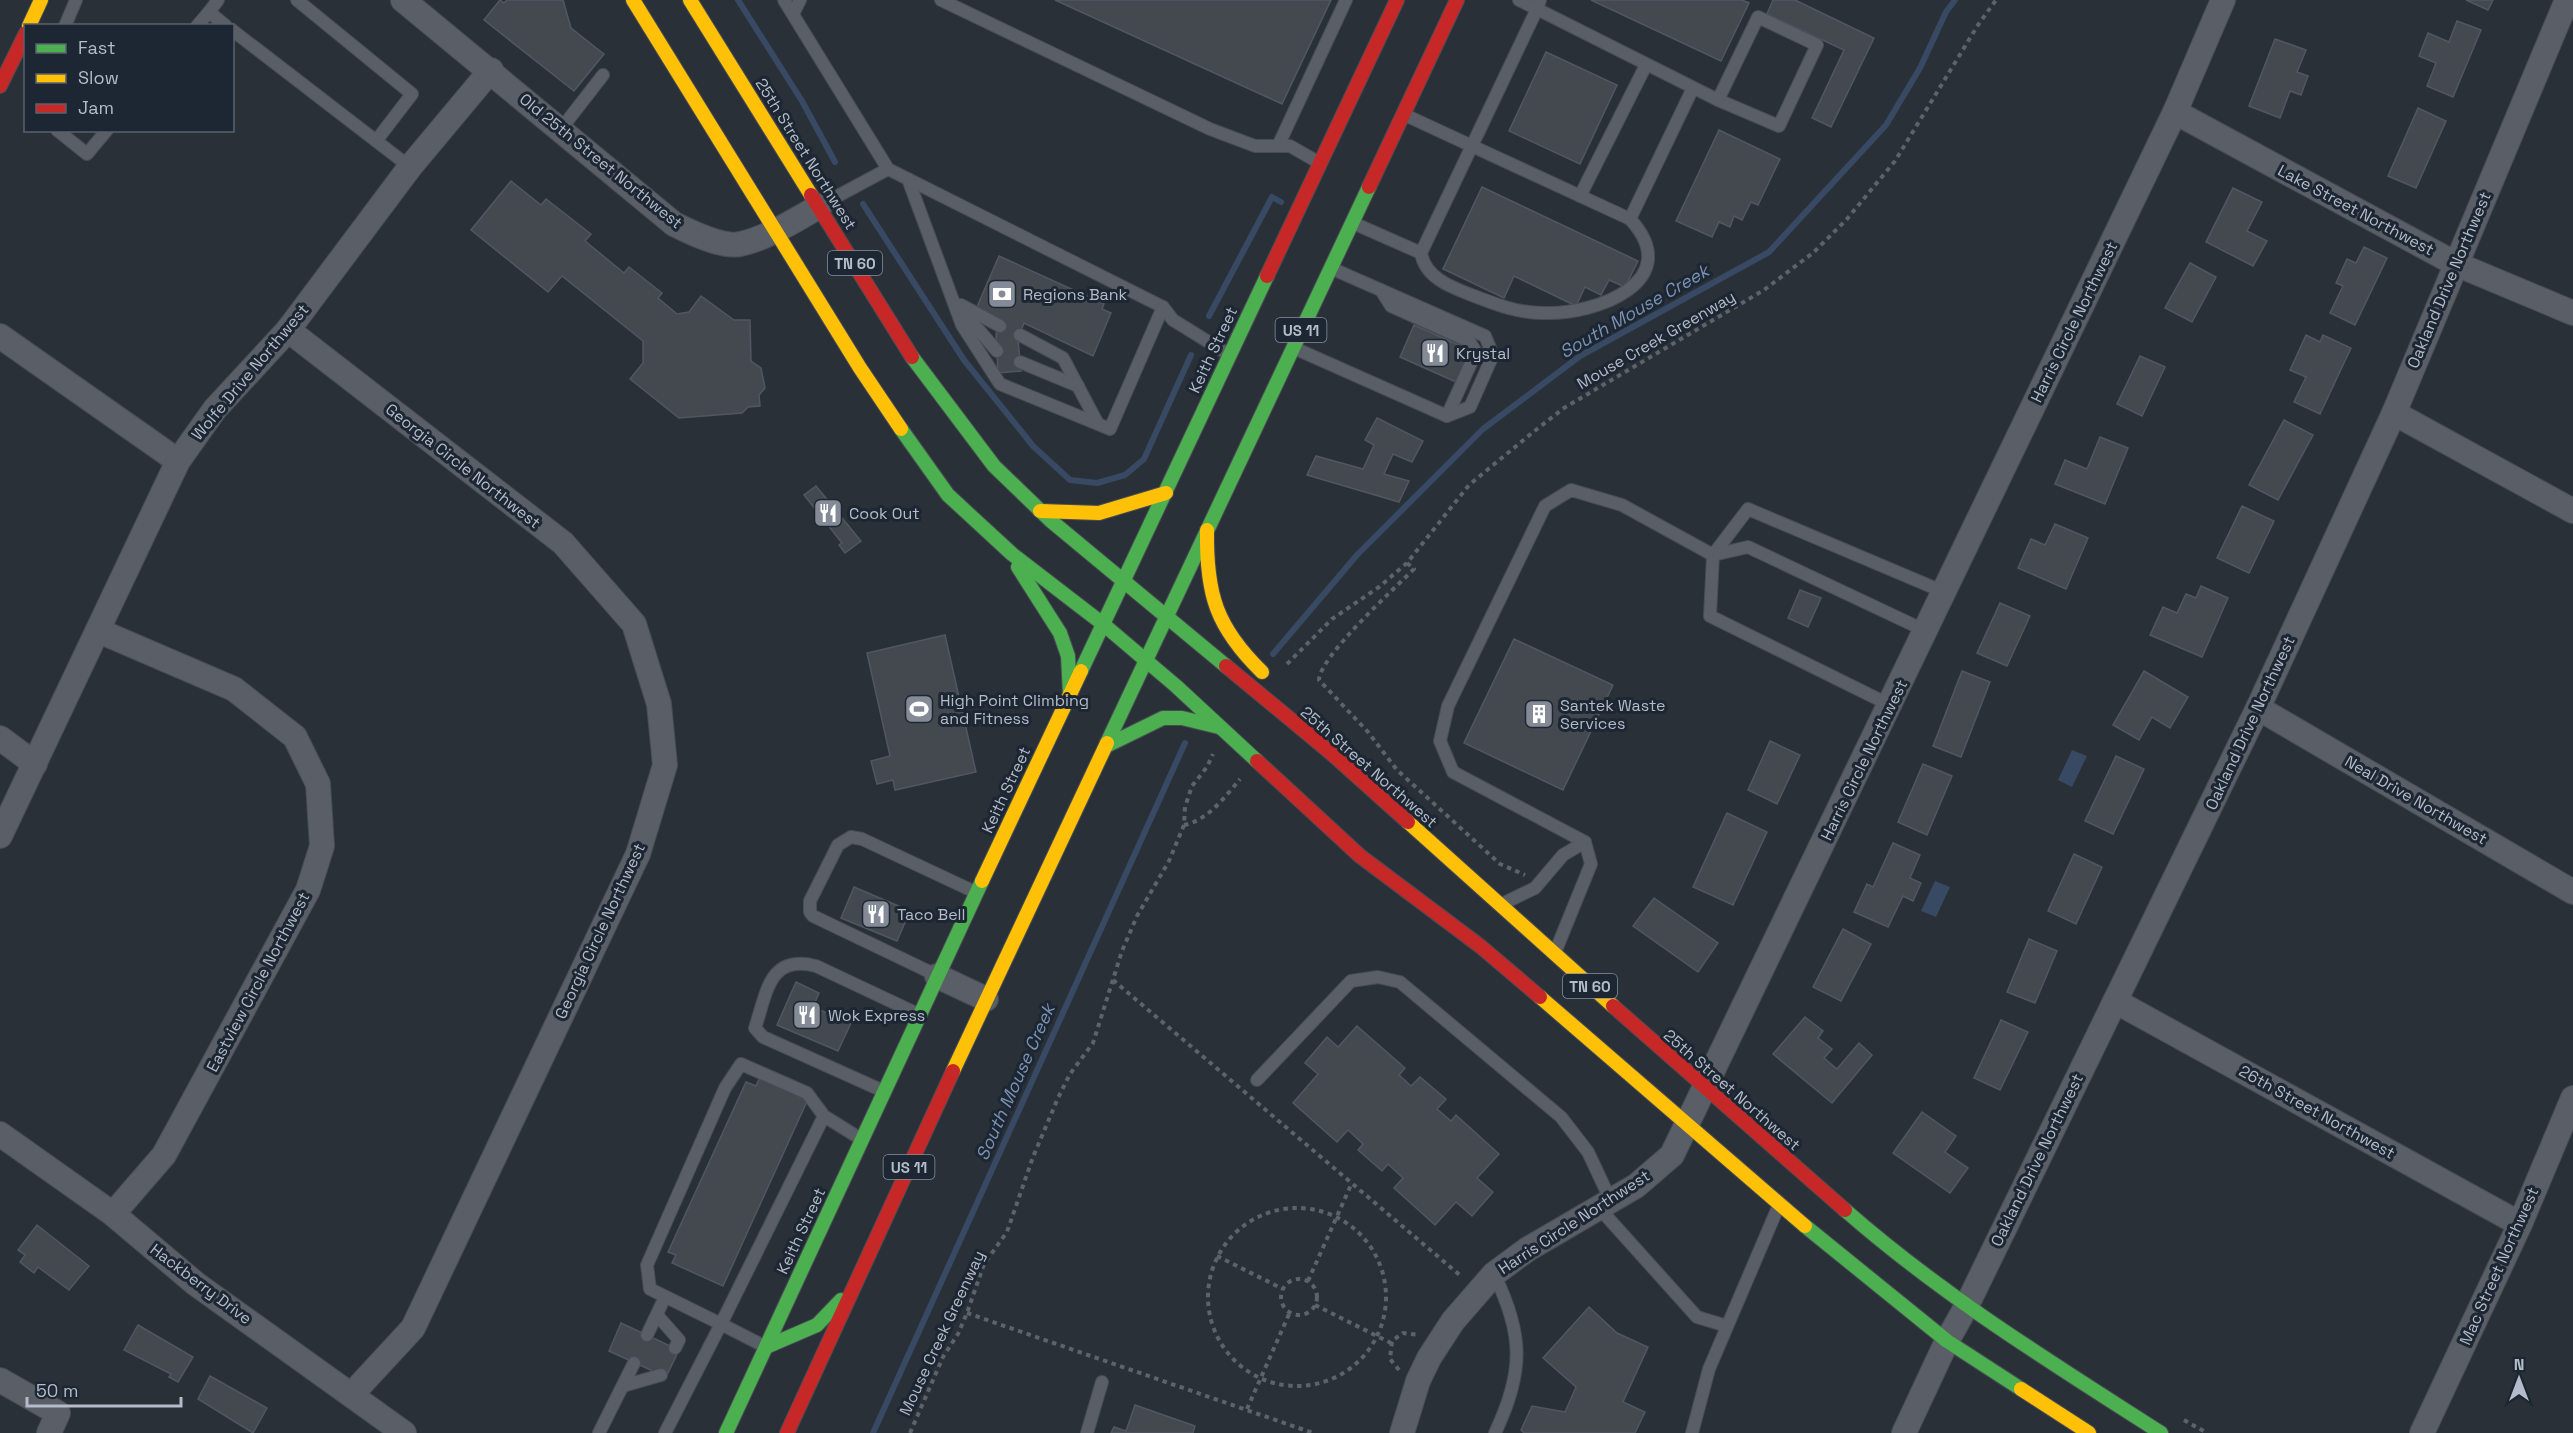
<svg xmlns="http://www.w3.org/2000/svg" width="2573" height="1433" font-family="'Space Grotesk',sans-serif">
  <rect width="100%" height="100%" fill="#2a3038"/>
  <!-- water -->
  <g fill="#384963">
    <polygon points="2072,750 2087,756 2072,787 2058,780"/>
    <polygon points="1935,881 1950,887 1936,917 1921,911"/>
  </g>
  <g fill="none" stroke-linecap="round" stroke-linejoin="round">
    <!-- stream -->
    <g stroke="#384963" stroke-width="6">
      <polyline points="738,0 802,101 835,162"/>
      <polyline points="863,204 964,360 1033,446 1070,480 1097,483 1125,475 1144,459 1191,355"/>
      <polyline points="1209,316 1272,197 1281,202"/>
      <polyline points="1273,654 1357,555 1483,429 1580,356 1769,252 1886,125 1920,68 1946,12 1955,0"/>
      <polyline points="873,1433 1185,743"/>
    </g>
  </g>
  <!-- building -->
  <g fill="#444950" stroke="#52575f" stroke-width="1.5">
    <polygon points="500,0 504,3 507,0 563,0 571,28 604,54 574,91 484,20"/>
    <polygon points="1055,0 1331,0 1282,104"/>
    <polygon points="1591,0 1742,0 1749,3 1721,61"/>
    <polygon points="1773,0 1795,0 1874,38 1831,127 1812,118 1844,50 1767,14"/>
    <polygon points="2466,0 2493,0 2488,10"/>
    <polygon points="2457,21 2481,30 2453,97 2427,86 2436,63 2419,56 2428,33 2449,42"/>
    <polygon points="2275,39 2306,50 2297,72 2308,76 2301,95 2290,91 2280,118 2249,106"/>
    <polygon points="1546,52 1617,85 1580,164 1509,131"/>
    <polygon points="2418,108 2446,121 2416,188 2388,176"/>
    <polygon points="1719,130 1780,159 1758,205 1751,202 1742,220 1734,216 1730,227 1719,222 1712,237 1676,221"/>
    <polygon points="511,181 541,205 546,199 591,234 585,241 624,273 629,267 662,293 658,298 677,314 689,312 701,296 734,320 750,320 751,361 761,368 765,388 759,395 760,406 748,407 742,413 679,418 630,379 643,363 643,341 562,276 548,292 471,230"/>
    <polygon points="1482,187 1638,261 1625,287 1609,280 1601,295 1585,287 1576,306 1514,276 1504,298 1443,269"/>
    <polygon points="2233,188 2262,202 2247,231 2267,241 2253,266 2206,242"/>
    <polygon points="2364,247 2387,258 2355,325 2330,313 2343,286 2336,283 2347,259 2356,263"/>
    <polygon points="999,256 1104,304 1102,309 1111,313 1093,356 1024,323 1018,339 1021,371 998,373 996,334 1002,320 976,309"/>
    <polygon points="2190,263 2216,277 2192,322 2165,308"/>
    <polygon points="1414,325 1470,350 1456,382 1400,357"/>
    <polygon points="2306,335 2320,342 2323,335 2351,348 2320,414 2294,402 2306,377 2290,370"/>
    <polygon points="2140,356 2165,367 2142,416 2117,404"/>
    <polygon points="1377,418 1423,441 1412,462 1393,454 1384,474 1409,481 1399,502 1307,475 1316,456 1363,469 1374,445 1365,440"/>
    <polygon points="2284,420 2313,435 2278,500 2249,485"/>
    <polygon points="2100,437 2128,448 2105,504 2055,484 2065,460 2087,469"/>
    <polygon points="816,486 861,541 845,553 839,545 842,543 804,495"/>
    <polygon points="2242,506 2274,521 2249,573 2217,558"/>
    <polygon points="2055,524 2088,538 2066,589 2018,568 2031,539 2045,545"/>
    <polygon points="2201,586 2228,598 2202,657 2150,635 2163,607 2177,613 2186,594 2196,598"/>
    <polygon points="1800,590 1821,598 1808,627 1788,618"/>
    <polygon points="2000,603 2030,616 2007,666 1977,653"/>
    <polygon points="945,635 976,772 895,790 893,780 877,784 871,761 890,756 867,653"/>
    <polygon points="1514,639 1613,685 1563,790 1464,743"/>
    <polygon points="1962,671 1990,682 1961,757 1933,746"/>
    <polygon points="2144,671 2188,697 2170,728 2152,717 2139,740 2113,725"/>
    <polygon points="1770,741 1800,755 1777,804 1748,790"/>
    <polygon points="2116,756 2144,769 2113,834 2085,821"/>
    <polygon points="1923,764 1952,776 1927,835 1898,822"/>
    <polygon points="1727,813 1767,832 1733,905 1693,887"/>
    <polygon points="1893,843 1920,855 1910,878 1921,883 1913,901 1903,896 1888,927 1854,912 1867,884 1873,887"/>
    <polygon points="2074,854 2102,867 2076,924 2048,911"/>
    <polygon points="854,887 910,911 897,941 841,918"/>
    <polygon points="1654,898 1718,943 1698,972 1633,926"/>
    <polygon points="1843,929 1871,944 1841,1001 1813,987"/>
    <polygon points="2029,939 2057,951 2035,1003 2007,992"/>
    <polygon points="796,982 819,993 813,1007 851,1023 838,1051 777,1025"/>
    <polygon points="1805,1017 1823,1031 1818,1038 1832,1049 1824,1058 1837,1069 1859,1043 1872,1055 1832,1103 1773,1054"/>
    <polygon points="2001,1020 2028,1032 2000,1090 1974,1078"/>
    <polygon points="1357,1026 1405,1068 1399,1075 1411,1086 1420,1077 1446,1099 1437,1109 1451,1121 1456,1115 1499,1154 1477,1178 1493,1192 1472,1216 1456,1202 1435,1225 1394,1188 1403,1178 1388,1164 1382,1171 1358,1150 1363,1144 1348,1130 1337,1142 1293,1103 1318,1074 1305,1063 1327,1037 1338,1047"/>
    <polygon points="760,1077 808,1099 723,1286 672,1263 676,1255 668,1252 746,1082 756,1086"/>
    <polygon points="1922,1112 1956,1136 1945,1152 1968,1168 1950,1193 1893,1153"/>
    <polygon points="37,1225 89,1266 69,1290 38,1267 34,1273 20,1262 25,1255 18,1250"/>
    <polygon points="1589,1307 1617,1333 1648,1347 1623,1402 1645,1412 1635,1433 1524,1433 1521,1430 1532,1406 1565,1412 1576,1387 1543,1358"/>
    <polygon points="621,1323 679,1350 666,1377 609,1351"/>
    <polygon points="138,1325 193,1357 178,1382 169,1377 171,1374 124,1350"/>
    <polygon points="210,1376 267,1408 253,1433 198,1399"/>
    <polygon points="1135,1405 1195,1426 1193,1433 1111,1433 1114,1427 1126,1431"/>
  </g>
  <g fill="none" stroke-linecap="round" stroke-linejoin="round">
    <!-- lane casing -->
    <g stroke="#484c53" stroke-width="14">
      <g id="lane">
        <polyline points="297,0 412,94 376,141"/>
        <polyline points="784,0 888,169 1163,307 1173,320 1228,354"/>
        <polyline points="941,0 1210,129 1255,146 1290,146 1318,162"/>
        <polyline points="1540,0 1537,9 1718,100 1779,126 1817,45 1758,17 1718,100"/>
        <polyline points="209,12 218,0"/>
        <polyline points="793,14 800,0"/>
        <polyline points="65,26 76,0"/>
        <polyline points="197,26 209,12 226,26"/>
        <polyline points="232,30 410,167"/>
        <path d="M 1405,115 L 1630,219 C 1687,281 1596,315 1544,313 C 1516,313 1495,304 1469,294 C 1448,286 1424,276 1421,252"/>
        <polyline points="561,129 603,75"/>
        <polyline points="57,130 87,154 107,130"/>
        <polyline points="1278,146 1346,0"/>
        <polyline points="908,179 962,325 1000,384 1110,429 1163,307"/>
        <polyline points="1580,196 1646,65"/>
        <polyline points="821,205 888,169"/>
        <polyline points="1630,219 1693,88"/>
        <polyline points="1353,223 1421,253 1537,9 1519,0"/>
        <polyline points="1381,290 1391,306 1469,341 1476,352 1447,416"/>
        <polyline points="957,305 997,351"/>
        <polyline points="961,305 1000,326"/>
        <polyline points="1020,335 1063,358 1098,424"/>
        <polyline points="1294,348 1447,416 1470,407 1493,355 1485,336 1333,269"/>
        <polyline points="1020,362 1078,386"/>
        <polyline points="1890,705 1710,616 1713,555 1748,509 1944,592"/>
        <polyline points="1585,842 1453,772 1440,741 1448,706 1545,506 1571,490 1622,505 1713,555 1748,547 1926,631"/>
        <polyline points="1504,903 1535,888 1563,855 1585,842 1591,864 1556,950"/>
        <polyline points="936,975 813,916 810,912 810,901 838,845 851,837 862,839 975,892"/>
        <polyline points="1257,1080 1351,981 1378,977 1400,982 1561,1117 1588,1152 1611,1201"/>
        <path d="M 881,1090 L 763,1037 L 755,1028 C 767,992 769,954 816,966 L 918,1014"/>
        <polyline points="824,1116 721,1324 650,1289 647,1265 725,1088 741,1064 807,1093 824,1116 861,1139"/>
        <polyline points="1600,1209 1697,1317 1727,1326"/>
        <path d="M 1494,1274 C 1524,1335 1524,1372 1495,1433"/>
        <polyline points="657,1315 679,1340 675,1348"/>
        <polyline points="647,1335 665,1297"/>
        <polyline points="623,1386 661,1375"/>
        <polyline points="599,1433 634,1363"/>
        <polyline points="665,1433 721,1324 764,1346"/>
        <polyline points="1087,1433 1102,1382"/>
        <polyline points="1692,1433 1709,1369 1779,1205"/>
      </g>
    </g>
    <!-- street casing -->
    <g stroke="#484c53" stroke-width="26">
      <g id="street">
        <path d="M 403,0 L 674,224 C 690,232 722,248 740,244 C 768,238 795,220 820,206"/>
        <polyline points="2175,112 2456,264 2573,313"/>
        <polyline points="288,330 563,543 634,624 659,704 665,765 638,854 413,1328 352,1394"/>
        <polyline points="0,336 178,461"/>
        <polyline points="2394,413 2573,511"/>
        <polyline points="99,631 234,689 295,737 318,784 322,846 308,890 164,1155 113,1214"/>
        <polyline points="2258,708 2573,892"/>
        <polyline points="0,738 35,764"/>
        <polyline points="0,836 178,461 215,409 288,330 410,167 491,70"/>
        <polyline points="937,976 986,999"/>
        <polyline points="2115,1001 2520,1224"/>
        <polyline points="0,1134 113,1214 196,1284 404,1433"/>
        <polyline points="0,1380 58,1413 49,1433"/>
        <polyline points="1402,1433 1418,1381 1429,1358 1453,1321 1494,1274 1528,1249 1636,1186 1672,1155 2175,112 2223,0"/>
        <polyline points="1904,1433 1947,1341 1966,1307 2258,708 2394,413 2567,0"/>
        <polyline points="2422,1433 2520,1224 2573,1098"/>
      </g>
    </g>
    <!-- fast casing -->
    <g stroke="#484c53" stroke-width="16">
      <g id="fast">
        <polyline points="912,357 994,466 1050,520 1226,666"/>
        <polyline points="901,429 948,495 1012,554 1103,624 1176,686 1257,761"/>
        <polyline points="1018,567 1060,633 1068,656 1070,695"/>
        <polyline points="1081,671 1267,276"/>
        <polyline points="1107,743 1369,187"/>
        <polyline points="1108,745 1163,718 1182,718 1219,727"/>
        <path d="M 1845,1210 C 1943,1296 2052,1363 2161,1433"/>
        <polyline points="1805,1226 1947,1341 2021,1389"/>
        <polyline points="766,1347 817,1325 841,1300"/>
        <polyline points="726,1433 982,881"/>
      </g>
    </g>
    <!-- slow casing -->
    <g stroke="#484c53" stroke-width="16">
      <g id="slow">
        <polyline points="633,0 860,368 901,429"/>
        <polyline points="690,0 811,195"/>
        <polyline points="29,26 41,0"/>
        <polyline points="1040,511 1099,513 1166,493"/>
        <path d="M 1207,530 C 1206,594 1216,627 1262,672"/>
        <polyline points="1408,822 1613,1006"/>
        <polyline points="982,881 1081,671"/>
        <polyline points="1540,997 1805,1226"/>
        <polyline points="953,1071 1107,743"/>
        <polyline points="2021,1389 2089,1433"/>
      </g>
    </g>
    <!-- jam casing -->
    <g stroke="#484c53" stroke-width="16">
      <g id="jam">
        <polyline points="0,86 26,33"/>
        <polyline points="1369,187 1457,0"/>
        <polyline points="811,195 912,357"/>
        <polyline points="1267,276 1397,0"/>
        <polyline points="1226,666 1331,753 1408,822"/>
        <polyline points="1257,761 1360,856 1480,946 1540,997"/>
        <polyline points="1613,1006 1845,1210"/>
        <polyline points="787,1433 953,1071"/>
      </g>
    </g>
    <!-- path -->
    <g stroke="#5d636a" stroke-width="4" stroke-dasharray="4.5 4.5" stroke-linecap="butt">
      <path d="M 1407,563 L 1414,569 C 1394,589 1320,656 1319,680 L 1368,732 L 1397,770 L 1500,864 L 1525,875"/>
      <polyline points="1287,664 1332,619 1379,587 1407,563 1469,485 1532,433 1564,408 1764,290 1814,252 1847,219 1895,161 1978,25 1996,0"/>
      <path d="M 1184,825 C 1207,821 1226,796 1240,779"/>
      <polyline points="1113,980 1462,1277"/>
      <circle cx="1297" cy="1297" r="89"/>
      <polyline points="1217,1256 1283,1289"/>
      <circle cx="1299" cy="1297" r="18"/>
      <polyline points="1308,1281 1351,1185"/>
      <polyline points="1315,1305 1391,1343"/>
      <polyline points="967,1313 1313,1433"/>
      <polyline points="1399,1370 1390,1359 1392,1341 1403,1333 1419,1335"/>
      <polyline points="1247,1409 1290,1312"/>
      <polyline points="2184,1420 2207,1433"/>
      <polyline points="910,1433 943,1357 958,1334 967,1313 984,1264 1007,1232 1033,1157 1058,1098 1070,1074 1093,1043 1122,951 1137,916 1169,861 1184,825 1185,807 1192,786 1207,767 1213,754"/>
    </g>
    <!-- lane -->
    <use href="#lane" stroke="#5a5e66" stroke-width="12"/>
    <!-- street -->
    <use href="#street" stroke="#5a5e66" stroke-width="24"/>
    <!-- fast -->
    <use href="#fast" stroke="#4caf50" stroke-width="14"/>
    <!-- slow -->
    <use href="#slow" stroke="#ffc107" stroke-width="14"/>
    <!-- jam -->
    <use href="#jam" stroke="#c62828" stroke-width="14"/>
  </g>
  <!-- icons -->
  <defs>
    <g id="bank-square" transform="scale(1.5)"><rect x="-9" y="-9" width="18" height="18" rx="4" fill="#848b96" stroke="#1d2633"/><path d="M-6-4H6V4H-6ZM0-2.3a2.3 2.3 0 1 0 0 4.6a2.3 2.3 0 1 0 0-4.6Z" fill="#fff"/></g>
    <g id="restaurant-square" transform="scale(1.5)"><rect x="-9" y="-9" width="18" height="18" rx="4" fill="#848b96" stroke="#1d2633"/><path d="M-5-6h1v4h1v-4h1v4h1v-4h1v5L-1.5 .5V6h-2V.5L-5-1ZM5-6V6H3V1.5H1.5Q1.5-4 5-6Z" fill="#fff"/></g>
    <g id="stadium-square" transform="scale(1.5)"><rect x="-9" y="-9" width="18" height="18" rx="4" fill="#848b96" stroke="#1d2633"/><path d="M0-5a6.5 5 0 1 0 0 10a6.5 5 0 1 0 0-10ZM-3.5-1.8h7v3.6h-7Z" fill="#fff"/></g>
    <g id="building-square" transform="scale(1.5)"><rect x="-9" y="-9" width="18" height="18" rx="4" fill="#848b96" stroke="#1d2633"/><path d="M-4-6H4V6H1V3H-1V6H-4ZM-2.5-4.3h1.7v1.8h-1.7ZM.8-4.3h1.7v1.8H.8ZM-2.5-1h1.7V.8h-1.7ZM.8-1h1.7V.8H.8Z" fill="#fff"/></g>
  </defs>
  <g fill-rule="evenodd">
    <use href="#bank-square" x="1002" y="294"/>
    <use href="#restaurant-square" x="1435" y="353"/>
    <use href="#restaurant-square" x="828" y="513"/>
    <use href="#stadium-square" x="919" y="709"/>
    <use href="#building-square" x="1539" y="714"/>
    <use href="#restaurant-square" x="876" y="914"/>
    <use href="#restaurant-square" x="807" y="1015"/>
  </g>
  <g text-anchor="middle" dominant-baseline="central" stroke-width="6" stroke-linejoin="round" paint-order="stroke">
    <!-- shield labels -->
    <g fill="#1d2633" stroke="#878f9c" stroke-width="1.5">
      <rect x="828" y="251" width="54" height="24" rx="4.5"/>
      <rect x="1275.5" y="318" width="51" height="24" rx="4.5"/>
      <rect x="1563" y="974" width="54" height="24" rx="4.5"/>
      <rect x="883.5" y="1155" width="51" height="24" rx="4.5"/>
    </g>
    <g font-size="15" font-weight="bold" fill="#b4bcc9">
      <text x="855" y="263">TN 60</text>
      <text x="1301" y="330">US 11</text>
      <text x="1590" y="986">TN 60</text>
      <text x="909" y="1167">US 11</text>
    </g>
    <!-- street labels -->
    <g font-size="16" fill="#b4bcc9" stroke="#1d2633">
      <text transform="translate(806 154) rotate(58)">25th Street Northwest</text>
      <text transform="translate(601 161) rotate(39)">Old 25th Street Northwest</text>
      <text transform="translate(2356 210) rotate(28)">Lake Street Northwest</text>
      <text transform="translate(2449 280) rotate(-67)">Oakland Drive Northwest</text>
      <text transform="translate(2074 322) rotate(-64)">Harris Circle Northwest</text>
      <text transform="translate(1656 340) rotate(-30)">Mouse Creek Greenway</text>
      <text transform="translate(1213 350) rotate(-65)">Keith Street</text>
      <text transform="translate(250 372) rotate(-50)">Wolfe Drive Northwest</text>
      <text transform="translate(463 466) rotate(38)">Georgia Circle Northwest</text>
      <text transform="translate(2250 723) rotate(-65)">Oakland Drive Northwest</text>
      <text transform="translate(1864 760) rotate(-64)">Harris Circle Northwest</text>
      <text transform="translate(1369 767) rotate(41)">25th Street Northwest</text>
      <text transform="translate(1006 790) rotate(-65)">Keith Street</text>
      <text transform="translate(2416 800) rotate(30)">Neal Drive Northwest</text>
      <text transform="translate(600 931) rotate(-65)">Georgia Circle Northwest</text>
      <text transform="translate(258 982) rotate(-62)">Eastview Circle Northwest</text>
      <text transform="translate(1732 1090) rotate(41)">25th Street Northwest</text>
      <text transform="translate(2317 1112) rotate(29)">26th Street Northwest</text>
      <text transform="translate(2037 1160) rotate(-64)">Oakland Drive Northwest</text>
      <text transform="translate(1574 1222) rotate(-33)">Harris Circle Northwest</text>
      <text transform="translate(801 1231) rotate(-65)">Keith Street</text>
      <text transform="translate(2499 1266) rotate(-66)">Mac Street Northwest</text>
      <text transform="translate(201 1284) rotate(37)">Hackberry Drive</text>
      <text transform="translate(942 1333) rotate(-65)">Mouse Creek Greenway</text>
    </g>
    <!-- poi labels -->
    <g font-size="16" fill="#b4bcc9" stroke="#1d2633" text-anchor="start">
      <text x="1023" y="294">Regions Bank</text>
      <text x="1456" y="353">Krystal</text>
      <text x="849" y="513">Cook Out</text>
      <text x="940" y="700">High Point Climbing<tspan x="940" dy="18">and Fitness</tspan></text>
      <text x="1560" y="705">Santek Waste<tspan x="1560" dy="18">Services</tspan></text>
      <text x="897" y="914">Taco Bell</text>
      <text x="828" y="1015">Wok Express</text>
    </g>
    <!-- water labels -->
    <g font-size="18" font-style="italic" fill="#7c92b1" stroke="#1d2633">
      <text transform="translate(1634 311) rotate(-30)">South Mouse Creek</text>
      <text transform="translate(1015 1082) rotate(-66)">South Mouse Creek</text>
    </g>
  </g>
  <!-- legend -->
  <rect x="24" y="24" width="210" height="108" fill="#1d2633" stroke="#59626f" stroke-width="1.5"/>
  <rect x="36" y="44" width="30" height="9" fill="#4caf50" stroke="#59626f" stroke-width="1.5"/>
  <text x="78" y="54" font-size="18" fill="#b4bcc9">Fast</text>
  <rect x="36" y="74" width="30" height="9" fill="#ffc107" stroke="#59626f" stroke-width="1.5"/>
  <text x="78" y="84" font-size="18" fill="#b4bcc9">Slow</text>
  <rect x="36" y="104" width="30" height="9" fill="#c62828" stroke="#59626f" stroke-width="1.5"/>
  <text x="78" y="114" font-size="18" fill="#b4bcc9">Jam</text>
  <!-- north arrow -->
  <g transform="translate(2519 1379)" stroke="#1d2633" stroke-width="4.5" paint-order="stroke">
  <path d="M0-4.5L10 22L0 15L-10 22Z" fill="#b4bcc9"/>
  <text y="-9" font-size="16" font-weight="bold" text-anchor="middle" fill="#b4bcc9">N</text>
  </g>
  <!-- scale -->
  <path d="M27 1397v9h154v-9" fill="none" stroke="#b4bcc9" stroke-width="3"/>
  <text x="36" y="1397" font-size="18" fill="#b4bcc9" stroke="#1d2633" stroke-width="4.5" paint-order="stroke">50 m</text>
</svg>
